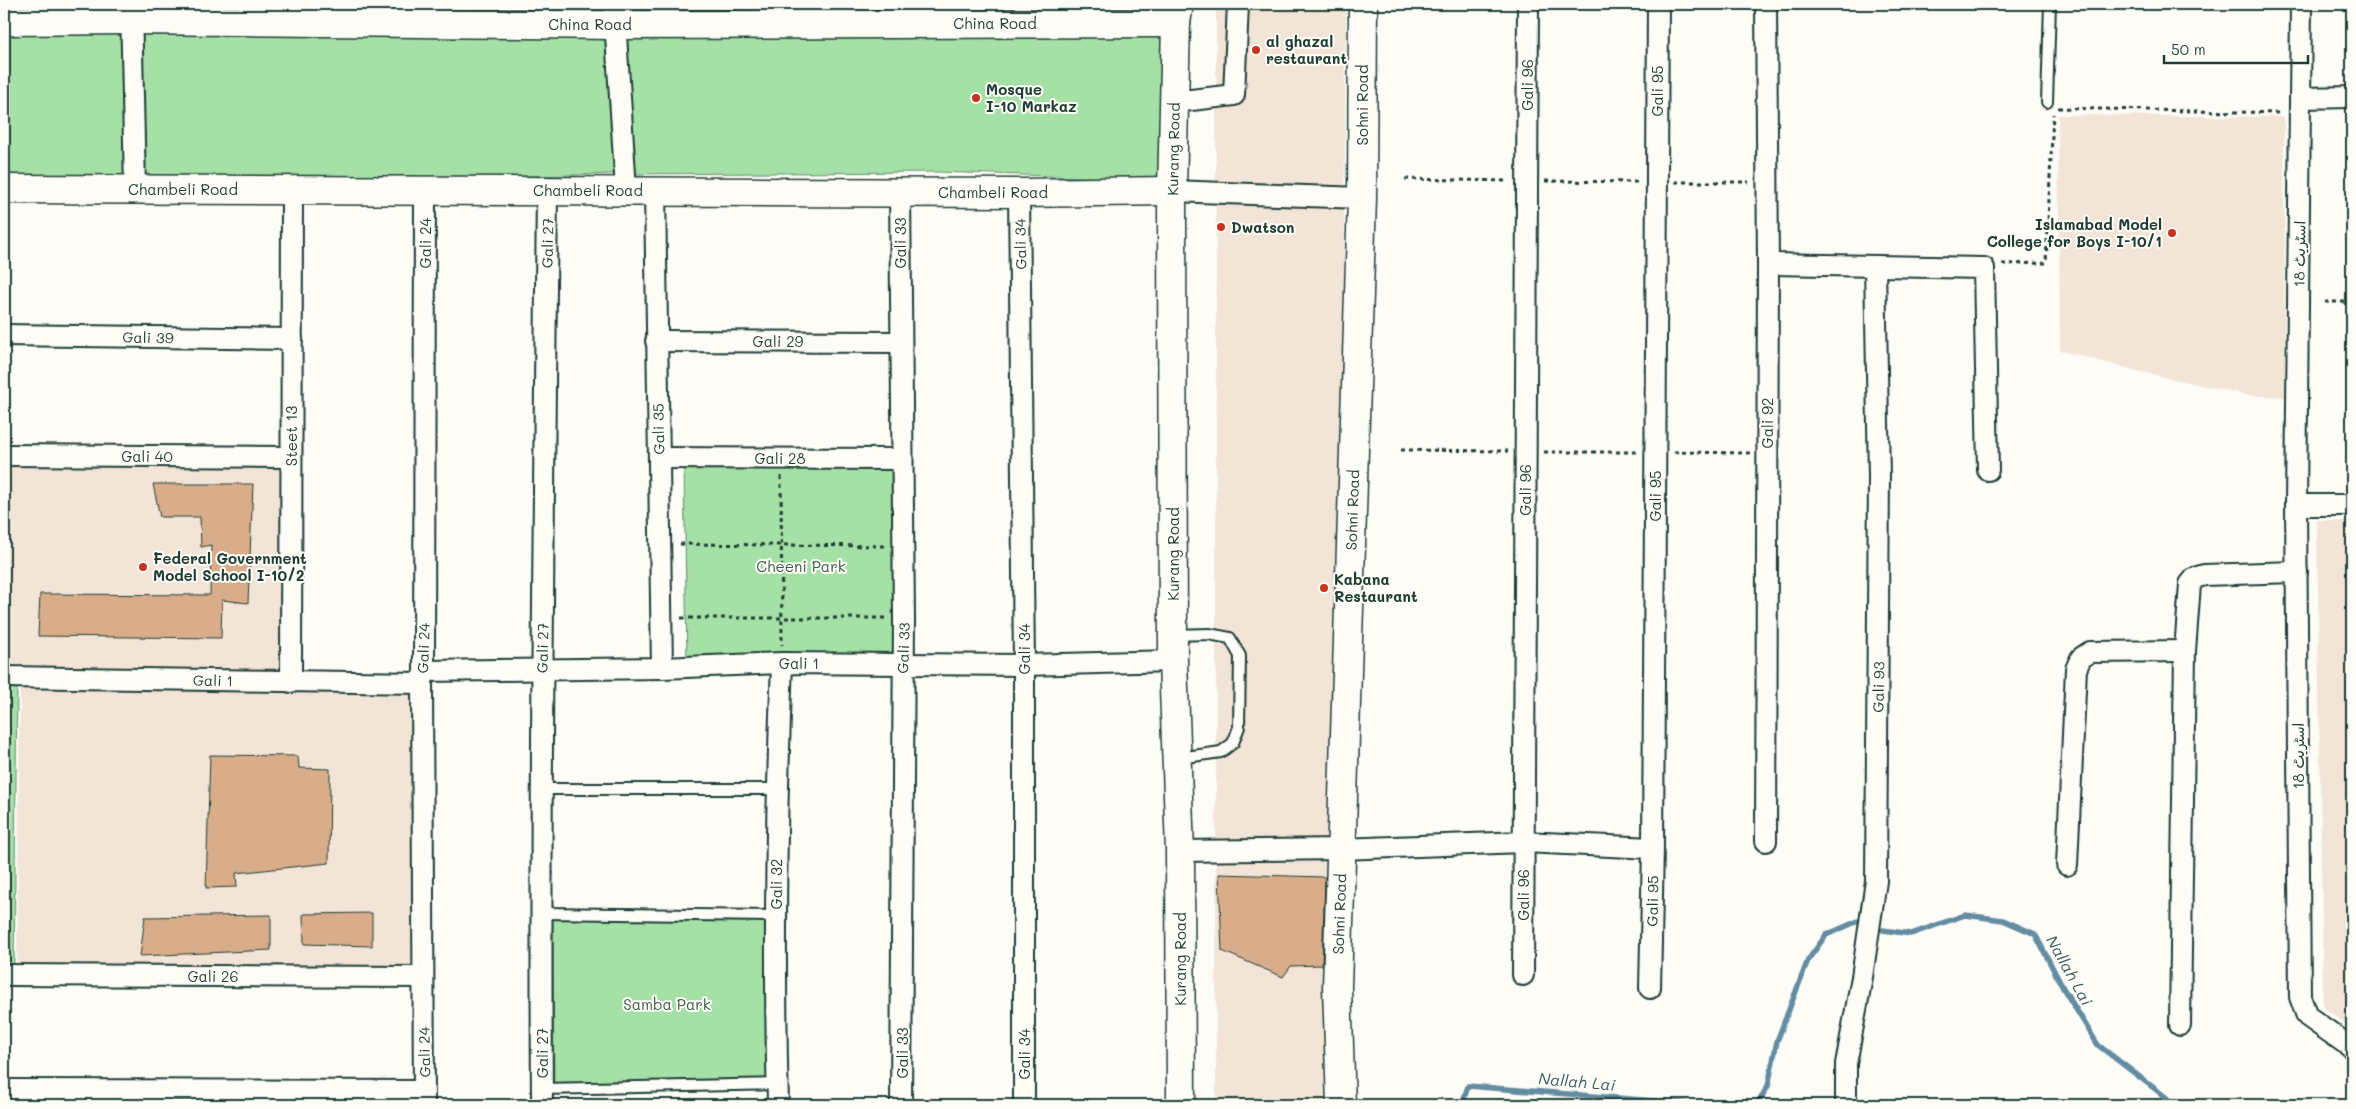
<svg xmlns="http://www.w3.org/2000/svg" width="2356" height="1109" font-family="Mali,'Playpen Sans Arabic',sans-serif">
  <rect width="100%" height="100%" fill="#fdfcf7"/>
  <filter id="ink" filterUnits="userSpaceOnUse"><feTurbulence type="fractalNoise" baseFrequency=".02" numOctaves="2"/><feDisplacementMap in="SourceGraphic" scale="10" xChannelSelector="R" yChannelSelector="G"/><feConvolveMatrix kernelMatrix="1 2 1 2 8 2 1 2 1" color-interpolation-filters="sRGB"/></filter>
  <g filter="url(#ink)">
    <!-- built -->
    <g fill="#f2e4d6">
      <polygon points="1216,4 1346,4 1337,1105 1216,1105"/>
      <polygon points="2058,115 2284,117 2285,397 2247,395 2137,371 2060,350"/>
      <polygon points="4,461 284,464 283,676 4,671"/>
      <polygon points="2317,520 2352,522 2352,1028 2323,1007"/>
      <polygon points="20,684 413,690 414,971 17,968"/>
    </g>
    <!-- green -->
    <g fill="#a5e0a6" stroke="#628e6d">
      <polygon points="260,25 779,39 1169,33 1165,180 938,172 614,174 229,183 4,181 4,30"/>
      <polygon points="904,461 906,669 687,667 684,466"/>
      <polygon points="4,685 17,685 14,968 4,968"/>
      <polygon points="553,917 781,920 781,1087 554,1090"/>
    </g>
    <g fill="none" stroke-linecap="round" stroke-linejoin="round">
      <!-- stream -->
      <g stroke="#638ca2" stroke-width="5.5">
        <polyline points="1883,930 1911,934 1965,915 2003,920 2035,934 2063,988 2098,1045 2176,1105"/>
        <polyline points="1462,1105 1468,1086 1705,1105"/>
        <polyline points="1744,1105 1758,1103 1768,1086 1777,1041 1808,960 1826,935 1858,921"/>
      </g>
    </g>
    <!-- building -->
    <g fill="#d9ad8a" stroke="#1f3d34">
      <polygon points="153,484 253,484 248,603 222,600 221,638 38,636 40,594 210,595 211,545 201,547 200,517 160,517"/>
      <polygon points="210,755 298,756 299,768 330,769 329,863 236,873 237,887 206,888"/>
      <polygon points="1219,874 1325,877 1322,965 1291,966 1283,977 1222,951"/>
      <polygon points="372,913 372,946 304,944 303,914"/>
      <polygon points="271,915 271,950 140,956 145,917"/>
    </g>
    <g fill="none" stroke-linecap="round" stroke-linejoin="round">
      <!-- lane casing -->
      <g stroke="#1f3d34" stroke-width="14">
        <g id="lane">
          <polyline points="2047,102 2050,4"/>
          <polyline points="1174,635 1209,634 1230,638 1240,656 1239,727 1233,743 1221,752 1179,758"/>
          <polyline points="541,789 777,789"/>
          <polyline points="543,913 776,916"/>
          <polyline points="542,1089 778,1084"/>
        </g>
      </g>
      <!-- street casing -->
      <g stroke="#1f3d34" stroke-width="24">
        <g id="street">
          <polyline points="131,4 135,189"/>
          <polyline points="614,4 626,190"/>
          <polyline points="2301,4 2296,505 2300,997 2307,1016 2352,1048"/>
          <polyline points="2301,98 2352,97"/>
          <polyline points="1174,102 1234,95 1238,4"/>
          <polyline points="655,190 662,668"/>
          <polyline points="900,191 904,618 901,1105"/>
          <polyline points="1172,191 1362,198"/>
          <polyline points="1019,193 1024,665 1024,1105"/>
          <polyline points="1768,264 1984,268 1988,470"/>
          <polyline points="4,335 292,339"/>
          <polyline points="656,341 900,342"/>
          <polyline points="4,455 290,457"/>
          <polyline points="659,458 902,459"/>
          <polyline points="2296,505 2352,505"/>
          <polyline points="424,671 662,668 782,663 1024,665 1173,661"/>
          <polyline points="4,677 422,683"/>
          <polyline points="291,682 292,190"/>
          <polyline points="1766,841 1768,264 1766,4"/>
          <polyline points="1180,851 1341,849 1523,842 1653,848"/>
          <polyline points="2067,865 2076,669 2081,658 2090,652 2185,651"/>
          <polyline points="4,975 423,977"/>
          <polyline points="1523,975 1528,4"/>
          <polyline points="1650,988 1653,848 1658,4"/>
          <polyline points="2180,1025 2185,651 2190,584 2195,578 2204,575 2297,572"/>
          <polyline points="4,1090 424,1091"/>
          <polyline points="424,1105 422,683 424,671 425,190"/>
          <path d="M 542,1105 C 540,800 544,495 547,190"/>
          <path d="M 778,1105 C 774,958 776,810 782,663"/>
          <polyline points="1846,1105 1846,1064 1862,977 1876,881 1879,477 1875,266"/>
        </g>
      </g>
      <!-- secondary casing -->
      <g stroke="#1f3d34" stroke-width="31">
        <g id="secondary">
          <polyline points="1179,4 1176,23 1172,191 1173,661 1180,851 1181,1105"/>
          <polyline points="4,21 130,20 614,25 1176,23"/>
          <polyline points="4,189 1019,193 1172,191"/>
          <polyline points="1341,1105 1337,987 1362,198 1363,4"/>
        </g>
      </g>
      <!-- path -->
      <g stroke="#1f3d34" stroke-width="3" stroke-dasharray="4 4" stroke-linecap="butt">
        <polyline points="2058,108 2282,113"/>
        <polyline points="1405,179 1509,181"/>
        <polyline points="1545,181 1639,182"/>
        <polyline points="1675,182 1749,182"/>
        <polyline points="2002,264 2046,263 2053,114"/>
        <polyline points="2325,302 2352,302"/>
        <polyline points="1401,450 1508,451"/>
        <polyline points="1544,452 1638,452"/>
        <polyline points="1674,452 1750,453"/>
        <polyline points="781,476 782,645"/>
        <polyline points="680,544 886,546"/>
        <polyline points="681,618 887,618"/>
      </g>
      <!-- lane -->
      <use href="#lane" stroke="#fdfcf7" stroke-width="10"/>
      <!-- street -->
      <use href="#street" stroke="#fdfcf7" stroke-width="20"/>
      <!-- secondary -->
      <use href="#secondary" stroke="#fdfcf7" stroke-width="28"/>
    </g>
  </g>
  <!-- markers -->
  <g fill="#c8321e" stroke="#fdfcf7" stroke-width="2">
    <circle cx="1256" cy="50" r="5"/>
    <circle cx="976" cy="98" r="5"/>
    <circle cx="1221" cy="227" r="5"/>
    <circle cx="2172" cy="233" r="5"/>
    <circle cx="143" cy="567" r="5"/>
    <circle cx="1324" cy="588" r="5"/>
  </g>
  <g text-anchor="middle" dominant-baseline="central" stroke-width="4" stroke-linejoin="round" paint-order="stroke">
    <!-- street labels -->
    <g font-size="15" fill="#1f3d34" stroke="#fdfcf7">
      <text x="995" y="23">China Road</text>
      <text x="590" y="24">China Road</text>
      <text transform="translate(1527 85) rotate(-90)">Gali 96</text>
      <text transform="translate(1657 91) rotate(-90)">Gali 95</text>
      <text transform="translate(1362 105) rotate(-90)">Sohni Road</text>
      <text transform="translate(1173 149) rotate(-89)">Kurang Road</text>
      <text x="183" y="189">Chambeli Road</text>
      <text x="588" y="190">Chambeli Road</text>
      <text x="993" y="192">Chambeli Road</text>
      <text transform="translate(425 243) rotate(-90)">Gali 24</text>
      <text transform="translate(547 243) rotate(-89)">Gali 27</text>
      <text transform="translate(900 243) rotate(-90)">Gali 33</text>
      <text transform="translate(1020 244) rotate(-91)">Gali 34</text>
      <text transform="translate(2299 254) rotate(-89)">اسٹریٹ 18</text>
      <text transform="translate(148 337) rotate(1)">Gali 39</text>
      <text x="778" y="341">Gali 29</text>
      <text transform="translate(1767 423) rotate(-90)">Gali 92</text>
      <text transform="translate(658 429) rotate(-91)">Gali 35</text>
      <text transform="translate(291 436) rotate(-90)">Steet 13</text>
      <text x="147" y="456">Gali 40</text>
      <text x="780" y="458">Gali 28</text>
      <text transform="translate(1525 490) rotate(-90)">Gali 96</text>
      <text transform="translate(1655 496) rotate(-90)">Gali 95</text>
      <text transform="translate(1352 510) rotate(-88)">Sohni Road</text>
      <text transform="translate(1173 554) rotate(-90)">Kurang Road</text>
      <text transform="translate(423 648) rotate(-88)">Gali 24</text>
      <text transform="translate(542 648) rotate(-89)">Gali 27</text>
      <text transform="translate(903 648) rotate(-88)">Gali 33</text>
      <text transform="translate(1024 649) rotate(-90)">Gali 34</text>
      <text x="799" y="663">Gali 1</text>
      <text transform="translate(213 680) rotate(1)">Gali 1</text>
      <text transform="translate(1878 687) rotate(-89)">Gali 93</text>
      <text transform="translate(2298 756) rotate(-90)">اسٹریٹ 18</text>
      <text transform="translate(776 884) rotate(-90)">Gali 32</text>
      <text transform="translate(1523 895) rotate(-90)">Gali 96</text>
      <text transform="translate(1652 901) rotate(-89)">Gali 95</text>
      <text transform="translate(1339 914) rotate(-88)">Sohni Road</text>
      <text transform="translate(1180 959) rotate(-90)">Kurang Road</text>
      <text x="213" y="976">Gali 26</text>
      <text transform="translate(424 1052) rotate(-91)">Gali 24</text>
      <text transform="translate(542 1053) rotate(-90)">Gali 27</text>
      <text transform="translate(902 1053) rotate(-90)">Gali 33</text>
      <text transform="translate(1024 1054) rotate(-90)">Gali 34</text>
    </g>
    <!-- poi labels -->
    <g font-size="15" font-weight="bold" fill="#1f3d34" stroke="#fdfcf7" text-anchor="start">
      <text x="1266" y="41">al ghazal<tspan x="1266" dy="17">restaurant</tspan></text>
      <text x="986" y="89">Mosque<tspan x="986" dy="17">I-10 Markaz</tspan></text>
      <text x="2162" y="224" text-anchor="end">Islamabad Model<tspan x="2162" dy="17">College for Boys I-10/1</tspan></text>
      <text x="1231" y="227">Dwatson</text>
      <text x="153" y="558">Federal Government<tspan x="153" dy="17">Model School I-10/2</tspan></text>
      <text x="1334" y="579">Kabana<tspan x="1334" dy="17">Restaurant</tspan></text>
    </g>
    <!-- park labels -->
    <g font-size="15" fill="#3a5e4b" stroke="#fdfcf7">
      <text x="801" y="566">Cheeni Park</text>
      <text x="667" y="1004">Samba Park</text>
    </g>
    <!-- water labels -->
    <g font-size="16" font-style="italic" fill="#3b5e62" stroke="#fdfcf7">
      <text transform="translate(2070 970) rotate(61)">Nallah Lai</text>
      <text transform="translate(1577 1081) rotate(5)">Nallah Lai</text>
    </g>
  </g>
  <!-- margin -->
  <rect width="2356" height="1109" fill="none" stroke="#fdfcf7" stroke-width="20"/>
  <rect x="10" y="10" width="2336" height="1089" fill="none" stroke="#1f3d34" stroke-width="2" filter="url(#ink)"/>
  <!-- scale -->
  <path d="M2164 55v8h144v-8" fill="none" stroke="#1f3d34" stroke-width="2.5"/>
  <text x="2171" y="55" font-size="15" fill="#1f3d34" stroke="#fdfcf7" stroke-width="4" paint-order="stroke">50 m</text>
</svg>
